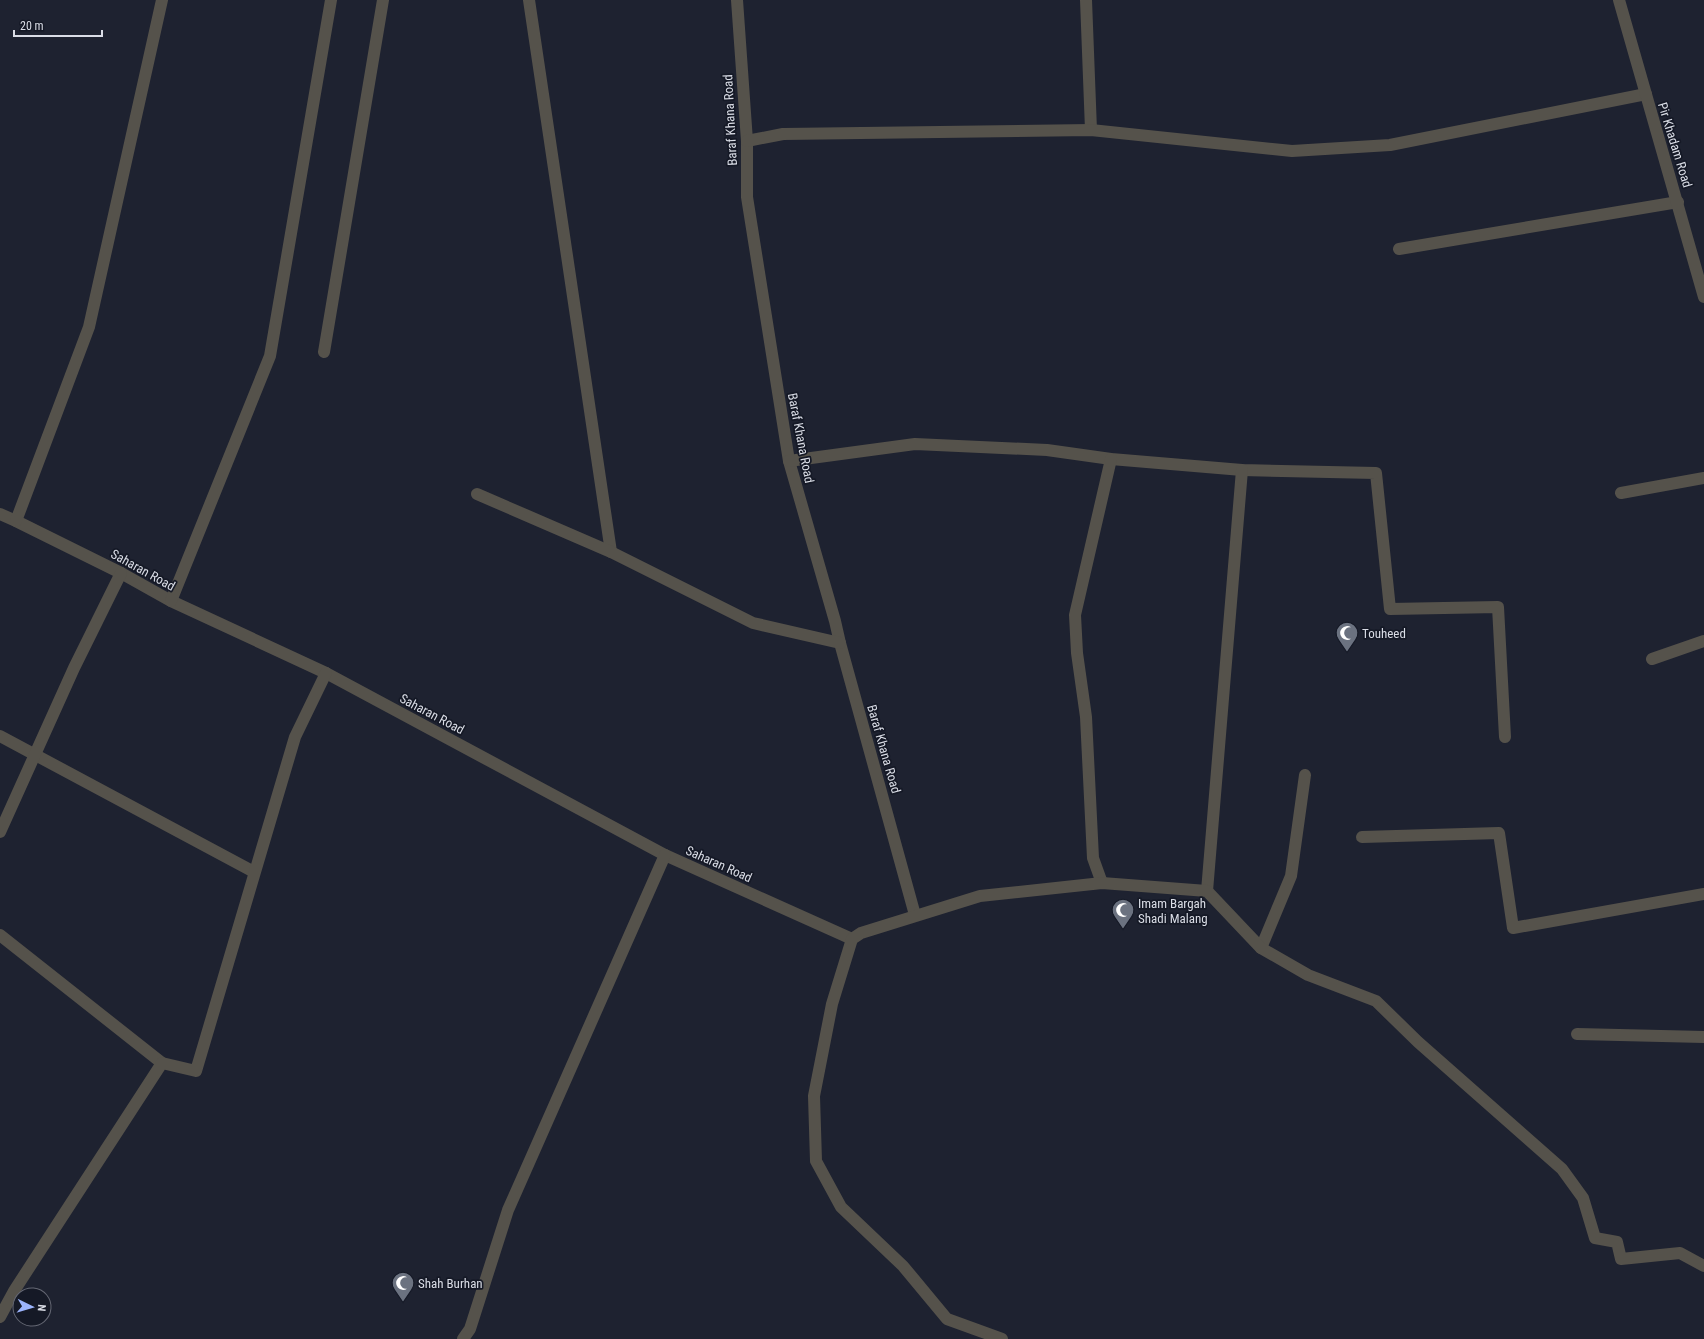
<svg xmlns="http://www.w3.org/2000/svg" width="1704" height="1339" font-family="'Roboto Condensed',sans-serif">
  <rect width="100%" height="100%" fill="#1e2230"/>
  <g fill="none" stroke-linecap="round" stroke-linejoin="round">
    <!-- minor -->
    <g stroke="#55524b" stroke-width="12">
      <polyline points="529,0 611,552"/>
      <polyline points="737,0 747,141 747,197 789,461 835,621 840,643 915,915"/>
      <polyline points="1086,0 1091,130"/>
      <polyline points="747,141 783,134 1091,130 1292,151 1390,145 1646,94"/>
      <polyline points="1399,249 1678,202"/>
      <polyline points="324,352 383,0"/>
      <polyline points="789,461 915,444 1047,450 1111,459 1242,470 1376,473 1390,609 1498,607 1505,737"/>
      <polyline points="1621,493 1704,478"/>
      <polyline points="477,494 611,552 753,623 840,643"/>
      <polyline points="0,514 16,521 121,573 171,601 326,673 665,855 852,939"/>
      <polyline points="16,521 89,327 162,0"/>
      <polyline points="171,601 270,356 331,0"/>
      <polyline points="1652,659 1704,641"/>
      <polyline points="0,736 254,872"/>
      <polyline points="0,832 74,668 121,573"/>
      <polyline points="1362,837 1499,833 1513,928 1704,894"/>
      <polyline points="1102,883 1093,858 1086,717 1077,653 1075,615 1111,459"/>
      <polyline points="1207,891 1242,470"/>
      <polyline points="0,935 162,1063"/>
      <polyline points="1261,948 1291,876 1305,775"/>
      <polyline points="1577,1034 1704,1037"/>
      <polyline points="0,1317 14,1291 162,1063 196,1071 295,737 326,673"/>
      <polyline points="463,1339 470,1329 508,1210 665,855"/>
      <polyline points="1002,1339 947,1319 903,1266 841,1207 816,1161 814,1096 832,1004 852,939 861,933 980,896 1102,883 1207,891 1261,948 1308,975 1376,1001 1418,1042 1562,1169 1583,1198 1595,1238 1617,1242 1621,1259 1680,1253 1704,1266"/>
    </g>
    <!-- tertiary -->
    <polyline stroke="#55524b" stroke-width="12" points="1619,0 1704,297"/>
  </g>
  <!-- icons -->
  <defs>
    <g id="mosque-pin" transform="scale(1.15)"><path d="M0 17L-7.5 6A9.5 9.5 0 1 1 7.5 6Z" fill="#6b7280" stroke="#151926"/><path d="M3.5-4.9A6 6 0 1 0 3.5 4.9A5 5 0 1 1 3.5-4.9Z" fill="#fff"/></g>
  </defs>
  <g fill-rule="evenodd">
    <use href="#mosque-pin" x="1347" y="633"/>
    <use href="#mosque-pin" x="1123" y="910"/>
    <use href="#mosque-pin" x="403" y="1283"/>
  </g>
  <g text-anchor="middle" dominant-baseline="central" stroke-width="3.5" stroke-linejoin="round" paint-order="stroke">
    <!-- street labels -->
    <g font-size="13" fill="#dadde6" stroke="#151926">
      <text transform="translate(730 120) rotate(-93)">Baraf Khana Road</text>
      <text transform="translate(1675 145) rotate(73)">Pir Khadam Road</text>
      <text transform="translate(801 438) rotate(79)">Baraf Khana Road</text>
      <text transform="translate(143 570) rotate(29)">Saharan Road</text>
      <text transform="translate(432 714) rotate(28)">Saharan Road</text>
      <text transform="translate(884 749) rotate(74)">Baraf Khana Road</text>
      <text transform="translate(719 864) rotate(24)">Saharan Road</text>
    </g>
    <!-- poi labels -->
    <g font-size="13" fill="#dadde6" stroke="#151926" text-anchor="start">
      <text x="1362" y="633">Touheed</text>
      <text x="1138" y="903">Imam Bargah<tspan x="1138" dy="15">Shadi Malang</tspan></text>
      <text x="418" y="1283">Shah Burhan</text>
    </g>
  </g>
  <!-- north arrow -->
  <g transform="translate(32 1307) rotate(95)"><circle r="19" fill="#151926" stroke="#646773"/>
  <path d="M0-3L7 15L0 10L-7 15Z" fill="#9cb4fd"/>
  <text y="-6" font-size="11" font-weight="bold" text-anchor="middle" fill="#dadde6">N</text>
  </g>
  <!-- scale -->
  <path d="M14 30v6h88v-6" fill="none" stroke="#dadde6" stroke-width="2"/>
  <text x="20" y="30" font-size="12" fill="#dadde6" stroke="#151926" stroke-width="3" paint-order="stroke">20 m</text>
</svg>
